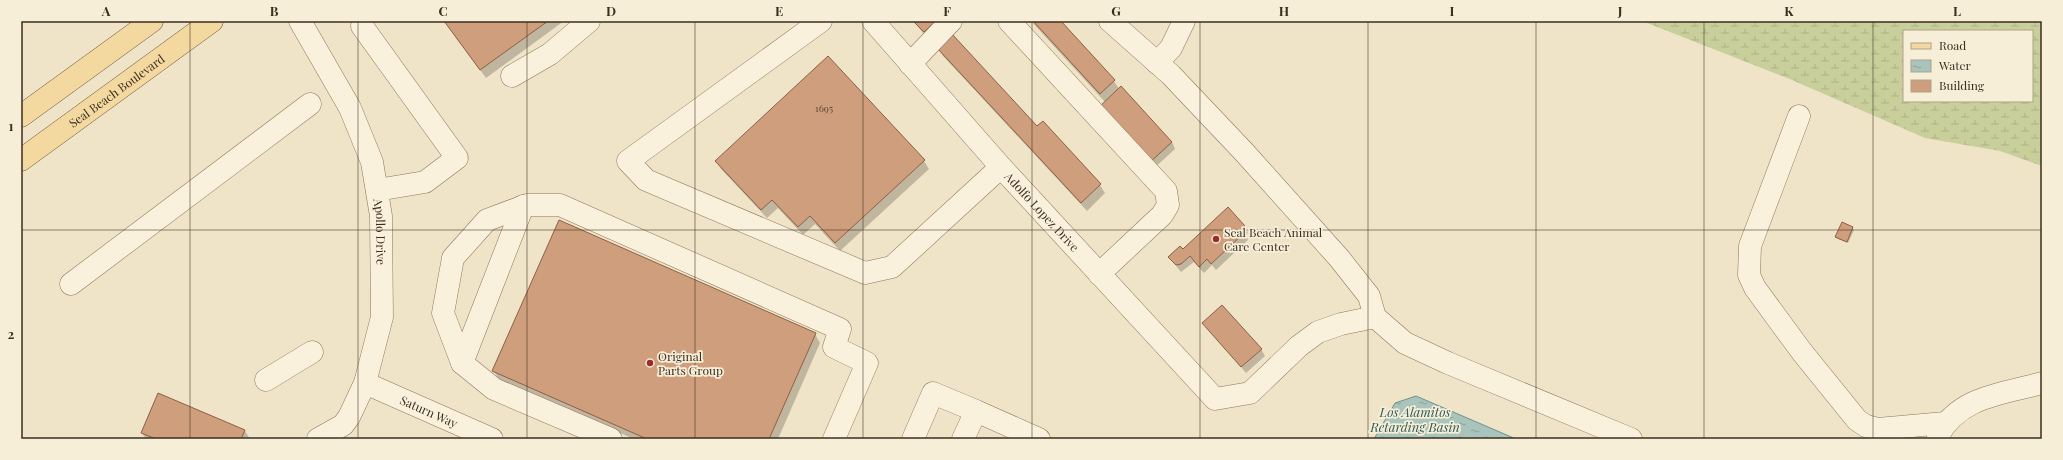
<svg xmlns="http://www.w3.org/2000/svg" width="2063" height="460" font-family="'Playfair Display',serif">
  <defs>
    <pattern id="wetland-marsh" width="20" height="14" patternUnits="userSpaceOnUse"><rect width="20" height="14" fill="#c9cf9b"/><path d="M1 5h8M5 5V1M11 12h8M15 12V8" fill="none" stroke="#aeb285"/></pattern>
    <pattern id="water-ripples" width="26" height="14" patternUnits="userSpaceOnUse"><rect width="26" height="14" fill="#a9c4bc"/><path d="M2 4q2-2 4 0t4 0M15 11q2-2 4 0t4 0" fill="none" stroke="#8ba098"/></pattern>
  </defs>
  <rect width="100%" height="100%" fill="#f0e4c8"/>
  <!-- wetland -->
  <path fill="url(#wetland-marsh)" fill-rule="evenodd" d="M 1642,21 L 2042,21 L 2042,166 L 2000,151 L 1925,138 L 1792,80 ZM 1904,31 L 2032,31 L 2032,101 L 1904,101 Z"/>
  <!-- water -->
  <polygon fill="url(#water-ripples)" stroke="#6f938a" points="1416,396 1516,439 1374,439 1395,403"/>
  <!-- shadow -->
  <g fill="#0003">
    <polygon points="444,21 564,21 486,78"/>
    <polygon points="913,21 947,21 928,39"/>
    <polygon points="1031,21 1060,21 1114,81 1119,89 1172,142 1175,149 1151,171 1105,102"/>
    <polygon points="938,48 1037,127 1042,123 1100,185 1105,193 1087,211 943,56"/>
    <polygon points="716,161 924,161 929,169 840,251 815,224 803,235 778,208 767,218 721,169"/>
    <polygon points="1244,226 1248,233 1246,235 1248,240 1216,270 1212,265 1204,273 1194,262 1181,272 1169,257"/>
    <polygon points="1852,228 1854,230 1848,243 1838,239 1836,237"/>
    <polygon points="1204,323 1261,349 1265,356 1246,373"/>
    <polygon points="815,334 820,343 778,439 634,439 499,380 494,371"/>
    <polygon points="245,431 250,439 146,439 142,433"/>
  </g>
  <!-- building -->
  <g fill="#cf9f7d" stroke="#8d5f41">
    <polygon points="444,21 548,21 480,70"/>
    <polygon points="913,21 936,21 924,32"/>
    <polygon points="1033,21 1061,21 1115,80 1100,94"/>
    <polygon points="952,34 1037,126 1043,121 1101,184 1081,203 937,48"/>
    <polygon points="828,56 925,160 835,243 810,216 798,227 772,200 761,210 715,161"/>
    <polygon points="1121,86 1172,142 1147,165 1096,110"/>
    <polygon points="1228,207 1245,226 1242,229 1245,232 1211,264 1207,259 1199,267 1190,256 1181,264 1176,265 1168,257 1180,246 1183,249"/>
    <polygon points="559,220 816,333 769,439 647,439 492,371"/>
    <polygon points="1842,222 1853,227 1847,242 1835,237"/>
    <polygon points="1222,305 1262,349 1241,367 1202,323"/>
    <polygon points="158,393 245,430 241,439 156,439 141,433"/>
  </g>
  <g fill="none" stroke-linecap="round" stroke-linejoin="round">
    <!-- minor casing -->
    <g stroke="#8d765c" stroke-width="23">
      <g id="minor">
        <path id="s1" d="M 300,21 L 350,108 L 372,162 L 381,216 L 382,317 L 365,383 L 349,417 L 343,425 L 318,439"/>
        <polyline points="821,21 628,161 646,180 865,273 892,267 1001,167"/>
        <path id="s2" d="M 873,21 L 1001,167 L 1215,399 L 1250,393 L 1299,346 L 1318,332 L 1341,324 L 1375,317"/>
        <polyline points="1009,21 1166,191 1168,205 1162,215 1099,274"/>
        <polyline points="1110,21 1171,75 1244,152 1339,258 1369,296 1375,317 1405,343 1448,363 1631,439"/>
        <polyline points="362,26 457,158 425,182 377,190"/>
        <polyline points="1157,63 1171,48 1184,21"/>
        <polyline points="910,64 951,21"/>
        <polyline points="512,76 550,54 589,21"/>
        <polyline points="1799,116 1750,246 1749,275 1755,288 1802,352 1857,420 1866,426 1878,429 1945,423"/>
        <polyline points="71,284 310,104"/>
        <polyline points="462,363 523,206"/>
        <polyline points="266,380 312,352"/>
        <path id="s3" d="M 365,383 L 492,439"/>
        <path d="M 1938,436 C 1959,396 2003,394 2042,383"/>
        <polyline points="611,439 494,389 462,363 443,313 453,258 487,220 527,205 560,205 840,329 834,347 867,363 834,439"/>
        <polyline points="913,439 933,393 976,411"/>
        <polyline points="963,439 976,411 1039,439"/>
      </g>
    </g>
    <!-- major casing -->
    <g stroke="#5b4430" stroke-width="23">
      <g id="major">
        <polyline points="21,116 152,21"/>
        <path id="s4" d="M 21,160 L 212,21"/>
      </g>
    </g>
    <!-- minor -->
    <use href="#minor" stroke="#faf1dc" stroke-width="22"/>
    <!-- major -->
    <use href="#major" stroke="#f3d9a0" stroke-width="22"/>
  </g>
  <!-- grid -->
  <path fill="none" stroke="#3d2e20" stroke-width="1" stroke-opacity="0.55" d="M 190,21 L 190,439M 358,21 L 358,439M 527,21 L 527,439M 695,21 L 695,439M 863,21 L 863,439M 1032,21 L 1032,439M 1200,21 L 1200,439M 1368,21 L 1368,439M 1536,21 L 1536,439M 1704,21 L 1704,439M 1873,21 L 1873,439M 21,230 L 2042,230"/>
  <!-- markers -->
  <g fill="#9e2a2b" stroke="#f7eed8" stroke-width="1.5">
    <circle cx="1216" cy="239" r="4"/>
    <circle cx="650" cy="363" r="4"/>
  </g>
  <g text-anchor="middle" dominant-baseline="central" stroke-width="3.5" stroke-linejoin="round" paint-order="stroke">
    <!-- number labels -->
    <g font-size="10" fill="#624a37">
      <text x="824" y="108">1695</text>
    </g>
    <!-- street labels -->
    <g font-size="12" fill="#3d2e20" stroke="#f7eed8">
      <text stroke="none"><textPath href="#s4" startOffset="118">Seal Beach Boulevard</textPath></text>
      <text stroke="none"><textPath href="#s2" startOffset="255">Adolfo Lopez Drive</textPath></text>
      <text stroke="none"><textPath href="#s1" startOffset="229">Apollo Drive</textPath></text>
      <text stroke="none"><textPath href="#s3" startOffset="70">Saturn Way</textPath></text>
    </g>
    <!-- poi labels -->
    <g font-size="12" fill="#3d2e20" stroke="#f7eed8" text-anchor="start">
      <text x="1224" y="232">Seal Beach Animal<tspan x="1224" dy="14">Care Center</tspan></text>
      <text x="658" y="356">Original<tspan x="658" dy="14">Parts Group</tspan></text>
    </g>
    <!-- water labels -->
    <g font-size="13" font-style="italic" fill="#2f5d5a" stroke="#f7eed8">
      <text x="1415" y="411">Los Alamitos<tspan x="1415" dy="15">Retarding Basin</tspan></text>
    </g>
  </g>
  <!-- border -->
  <rect width="2063" height="460" fill="none" stroke="#f7eed8" stroke-width="44"/>
  <!-- legend -->
  <rect x="1903" y="30" width="130" height="72" fill="#f7eed8" stroke="#ada18e"/>
  <rect x="1911" y="43" width="20" height="6" fill="#f3d9a0" stroke="#ada18e"/>
  <text x="1939" y="50" font-size="12" fill="#3d2e20">Road</text>
  <rect x="1911" y="60" width="20" height="12" fill="url(#water-ripples)" stroke="#ada18e"/>
  <text x="1939" y="70" font-size="12" fill="#3d2e20">Water</text>
  <rect x="1911" y="80" width="20" height="12" fill="#cf9f7d" stroke="#ada18e"/>
  <text x="1939" y="90" font-size="12" fill="#3d2e20">Building</text>
  <rect x="22" y="22" width="2019" height="416" fill="none" stroke="#3d2e20" stroke-width="1.5"/>
  <g font-size="13" text-anchor="middle" font-weight="bold" fill="#3d2e20">
    <text x="106" y="16">A</text>
    <text x="274" y="16">B</text>
    <text x="443" y="16">C</text>
    <text x="611" y="16">D</text>
    <text x="779" y="16">E</text>
    <text x="947" y="16">F</text>
    <text x="1116" y="16">G</text>
    <text x="1284" y="16">H</text>
    <text x="1452" y="16">I</text>
    <text x="1620" y="16">J</text>
    <text x="1789" y="16">K</text>
    <text x="1957" y="16">L</text>
    <text x="11" y="131">1</text>
    <text x="11" y="339">2</text>
  </g>
</svg>
